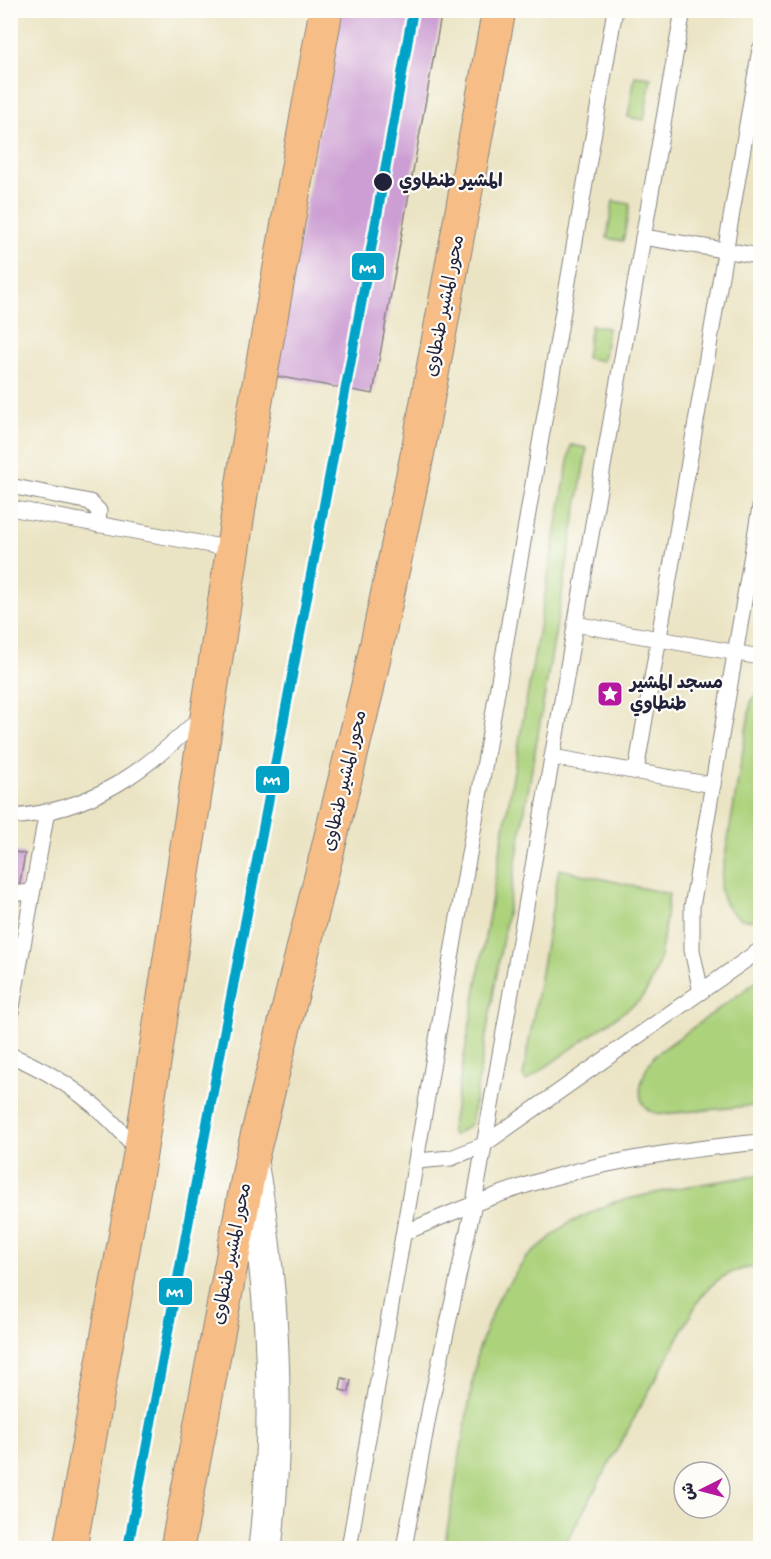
<svg xmlns="http://www.w3.org/2000/svg" width="771" height="1559" font-family="'Gochi Hand','Playpen Sans Arabic',sans-serif">
  <rect width="100%" height="100%" fill="#fdfcf7"/>
  <filter id="ink" filterUnits="userSpaceOnUse"><feTurbulence type="fractalNoise" baseFrequency=".0167" numOctaves="2"/><feDisplacementMap in="SourceGraphic" scale="12" xChannelSelector="R" yChannelSelector="G"/><feConvolveMatrix kernelMatrix="1 2 1 2 8 2 1 2 1" color-interpolation-filters="sRGB"/></filter>
  <filter id="wash" filterUnits="userSpaceOnUse"><feTurbulence type="fractalNoise" baseFrequency=".008" numOctaves="4" result="noise"/><feDisplacementMap in="SourceGraphic" scale="24" xChannelSelector="R" yChannelSelector="G"/><feGaussianBlur stdDeviation="1.35" result="paint"/><feColorMatrix in="noise" values="0 0 0 0 0 0 0 0 0 0 0 0 0 0 0 0 0 1.4 0 .05"/><feComposite in="paint" operator="in"/></filter>
  <g filter="url(#wash)">
    <rect width="100%" height="100%" fill="#ebe4c4"/>
    <!-- green -->
    <g fill="#acd27c" stroke="#677a5c" stroke-width="1.5">
      <polygon points="635,76 651,78 644,120 628,117"/>
      <polygon points="613,201 630,204 623,241 607,238"/>
      <polygon points="591,325 608,328 603,361 586,358"/>
      <polygon points="571,445 587,448 471,1124 454,1136 451,1132"/>
      <path d="M 760,690 L 760,919 C 738,925 723,908 720,887 L 751,702 Z"/>
      <path d="M 559,869 L 669,894 C 663,930 664,973 639,1001 L 526,1081 L 523,1076 Z"/>
      <path d="M 760,979 L 760,1105 L 664,1114 C 628,1114 640,1073 655,1055 Z"/>
      <path d="M 760,1175 L 760,1266 C 733,1269 715,1277 699,1300 L 563,1548 L 444,1548 L 478,1351 L 496,1302 L 526,1258 L 567,1224 L 614,1202 L 683,1187 Z"/>
    </g>
    <g id="blocks">
      <!-- building -->
      <g fill="#cc9ed3">
        <polygon points="341,10 442,10 373,394 275,376"/>
        <polygon points="10,851 25,854 12,927 10,927"/>
        <polygon points="342,1378 351,1380 349,1392 340,1390"/>
      </g>
    </g>
  </g>
  <g filter="url(#ink)">
    <use href="#blocks" fill-opacity="0" stroke="#868380" stroke-width="1.5"/>
    <g fill="none" stroke-linecap="round" stroke-linejoin="round">
      <!-- service casing -->
      <g stroke="#868380" stroke-width="17">
        <g id="service">
          <polyline points="643,237 760,256"/>
          <polyline points="10,486 90,502 99,511 98,525"/>
          <polyline points="10,508 232,549"/>
          <polyline points="575,624 760,657"/>
          <polyline points="552,757 713,785"/>
          <polyline points="636,771 760,49"/>
          <path d="M 10,817 C 92,812 146,770 202,716"/>
          <polyline points="10,894 32,892"/>
          <polyline points="701,992 692,950 692,907 760,507"/>
          <polyline points="10,1018 47,811"/>
          <path d="M 10,1055 C 62,1076 104,1108 138,1151"/>
          <polyline points="417,1161 451,1158 483,1145 760,950"/>
          <path d="M 404,1233 C 453,1212 502,1191 554,1177 C 622,1158 690,1149 760,1142"/>
          <polyline points="349,1548 615,10"/>
          <polyline points="404,1548 430,1407 474,1203 683,10"/>
        </g>
      </g>
      <!-- tertiary casing -->
      <g stroke="#868380" stroke-width="35">
        <path id="tertiary" d="M 251,1162 C 274,1291 280,1418 265,1548"/>
      </g>
      <!-- trunk casing -->
      <g stroke="#868380" stroke-width="35">
        <g id="trunk">
          <polyline points="70,1548 140,1154 251,429 326,10"/>
          <polyline points="177,1548 251,1161 367,690 417,456 499,10"/>
        </g>
      </g>
      <!-- service -->
      <use href="#service" stroke="#fff" stroke-width="15"/>
      <!-- tertiary -->
      <use href="#tertiary" stroke="#fff" stroke-width="33"/>
      <!-- trunk -->
      <use href="#trunk" stroke="#f6be86" stroke-width="33"/>
      <!-- metro-1 casing -->
      <g stroke="#fdfcf7" stroke-width="15">
        <path id="metro-1" d="M 128,1548 C 221,1035 325,525 413,10"/>
      </g>
      <!-- metro-1 -->
      <use href="#metro-1" stroke="#02a2c7" stroke-width="10"/>
    </g>
  </g>
  <!-- icons -->
  <defs>
    <g id="sight-square" transform="scale(1.35)"><rect x="-9" y="-9" width="18" height="18" rx="4" fill="#b5179e" stroke="#fdfcf7"/><path d="M0-6L1.8-2.2L6-1.7L2.9 1.2L3.7 5.4L0 3.3L-3.7 5.4L-2.9 1.2L-6-1.7L-1.8-2.2Z" fill="#fff"/></g>
  </defs>
  <g fill-rule="evenodd">
    <use href="#sight-square" x="610" y="694"/>
  </g>
  <!-- markers -->
  <circle fill="#22223b" stroke="#fdfcf7" stroke-width="2" cx="383" cy="182" r="10"/>
  <g text-anchor="middle" dominant-baseline="central" stroke-width="4.5" stroke-linejoin="round" paint-order="stroke">
    <!-- stop labels -->
    <g font-size="18" font-weight="bold" fill="#22223b" stroke="#fdfcf7" text-anchor="start">
      <text x="399" y="182">المشير طنطاوي</text>
    </g>
    <!-- street labels -->
    <g font-size="18" fill="#22223b" stroke="#fdfcf7">
      <text transform="translate(446 306) rotate(-79)">محور المشير طنطاوى</text>
      <text transform="translate(346 781) rotate(-77)">محور المشير طنطاوى</text>
      <text transform="translate(233 1254) rotate(-79)">محور المشير طنطاوى</text>
    </g>
    <!-- poi labels -->
    <g font-size="18" font-weight="bold" fill="#22223b" stroke="#fdfcf7" text-anchor="start">
      <text x="630" y="684">مسجد المشير<tspan x="630" dy="21">طنطاوي</tspan></text>
    </g>
  </g>
  <g stroke="#fdfcf7" stroke-width="2">
    <rect x="351" y="252" width="34" height="29" rx="6" fill="#02a2c7"/>
    <rect x="255" y="765" width="35" height="29" rx="6" fill="#02a2c7"/>
    <rect x="158" y="1277" width="35" height="29" rx="6" fill="#02a2c7"/>
  </g>
  <g font-size="16" text-anchor="middle" font-weight="bold" fill="#fff">
    <text x="368" y="273">M1</text>
    <text x="272" y="785">M1</text>
    <text x="175" y="1297">M1</text>
  </g>
  <!-- margin -->
  <rect width="771" height="1559" fill="none" stroke="#fdfcf7" stroke-width="36"/>
  <!-- north arrow -->
  <g transform="translate(702 1490) rotate(264)"><circle r="28" fill="#fdfcf7" stroke="#a5a5ac" stroke-width="1.5"/>
  <path d="M0-4.5L10 22L0 15L-10 22Z" fill="#b5179e"/>
  <text y="-9" font-size="16" font-weight="bold" text-anchor="middle" fill="#22223b">ش</text>
  </g>
</svg>
